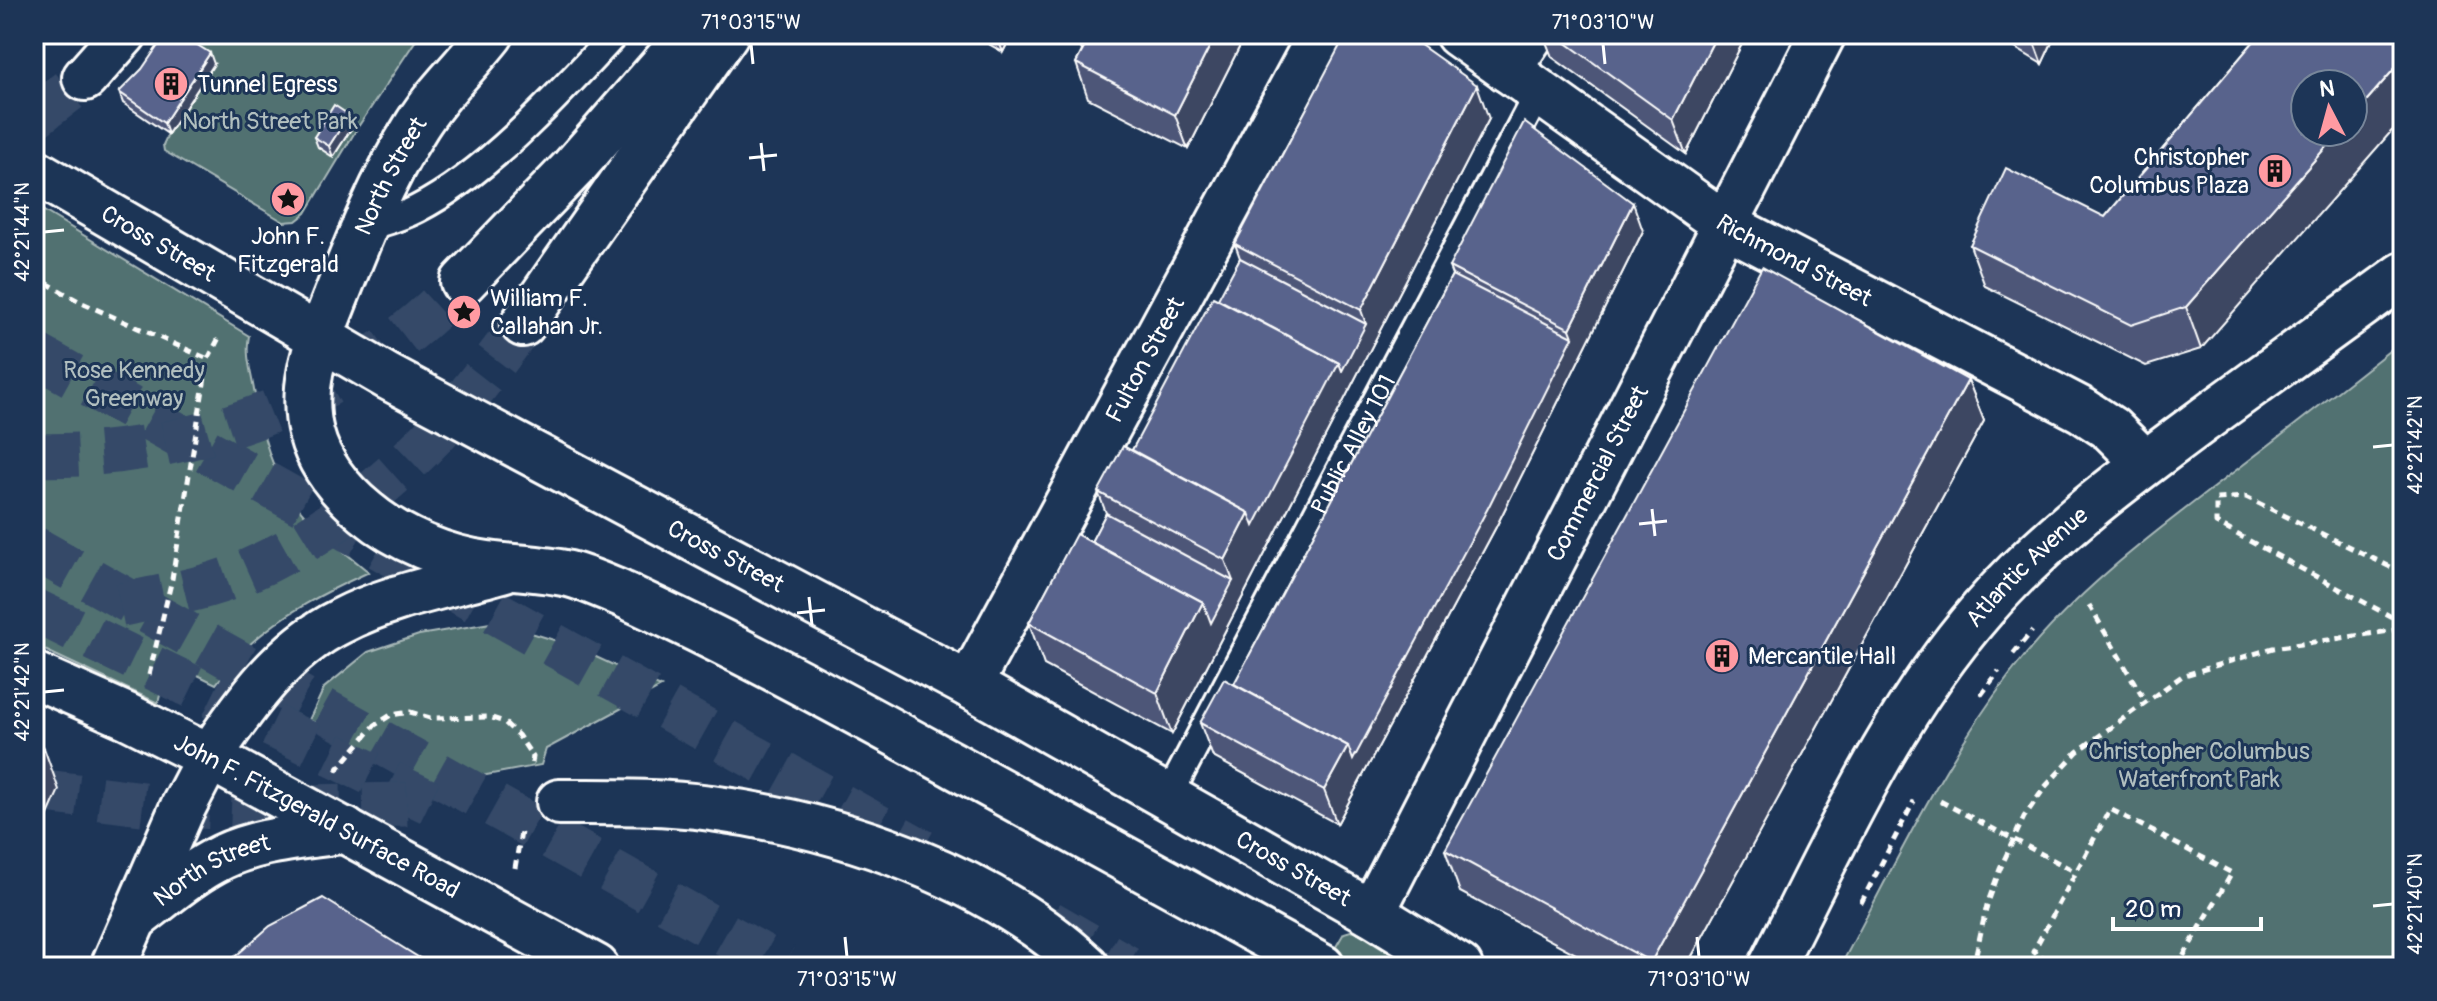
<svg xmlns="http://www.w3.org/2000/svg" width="2437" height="1001" font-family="Pangolin,sans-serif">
  <rect width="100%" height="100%" fill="#1d3557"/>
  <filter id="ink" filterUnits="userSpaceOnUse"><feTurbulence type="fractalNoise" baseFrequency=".0125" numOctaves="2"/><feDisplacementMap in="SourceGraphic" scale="16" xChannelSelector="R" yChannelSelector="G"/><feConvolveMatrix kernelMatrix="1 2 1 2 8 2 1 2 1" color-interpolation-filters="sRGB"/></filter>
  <g filter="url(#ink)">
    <!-- green -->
    <g fill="#517171" stroke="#a8b8b8" stroke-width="2">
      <polygon points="177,34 420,34 358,127 306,213 296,221 284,222 164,151 163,145 168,134 214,64"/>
      <path d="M 34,205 L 249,336 C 245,354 251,372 254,390 C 260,423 268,461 286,490 C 306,523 339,548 369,572 C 325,592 284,613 248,646 C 236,657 227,671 216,684 L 169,661 L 158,703 L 34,645 Z"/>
      <path d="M 2403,340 L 2403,967 L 1840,967 C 1893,868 1942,763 2011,673 C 2071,594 2152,534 2231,474 C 2289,430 2346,385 2403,340 Z"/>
      <polygon points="496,622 570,645 661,687 546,749 541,765 438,784 309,720 324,688 368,652 419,635"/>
      <polygon points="1354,930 1412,967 1324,967 1344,933"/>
    </g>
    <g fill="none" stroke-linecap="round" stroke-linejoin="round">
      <!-- motorway-tunnel -->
      <g stroke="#344968" stroke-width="44" stroke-dasharray="44 22" stroke-linecap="butt">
        <polyline points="34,117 85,78"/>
        <polyline points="34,354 922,851"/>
        <path d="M 34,455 C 165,459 301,415 404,335 C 425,319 444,300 463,282"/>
        <polyline points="34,548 783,967"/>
        <path d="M 120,605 C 160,597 200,590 238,575 C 312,544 380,492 435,434 C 467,400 495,361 523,324"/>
        <polyline points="34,610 442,808"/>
        <polyline points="34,790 154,805 233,808 427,804"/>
        <polyline points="1049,922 1127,967"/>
      </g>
      <!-- service casing -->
      <g stroke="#fff" stroke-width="32">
        <g id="service">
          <path d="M 364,228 C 382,222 400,218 417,209 C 488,173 561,92 615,34"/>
          <path id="s1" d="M 1168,797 L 1538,93"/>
        </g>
      </g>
      <!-- minor casing -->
      <g stroke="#fff" stroke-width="50">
        <g id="minor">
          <path id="s2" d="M 1458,34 L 1726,225 L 2082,410 L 2111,429 L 2145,463"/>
          <polyline points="1508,70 1532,34"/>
        </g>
      </g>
      <!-- secondary casing -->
      <g stroke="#fff" stroke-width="50">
        <g id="secondary">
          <path id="s3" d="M 320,337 C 349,265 375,191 417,125 C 438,91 467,65 491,34"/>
          <path id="s4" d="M 969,685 L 1321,34"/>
          <path id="s5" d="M 1372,913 L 1823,34"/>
          <path id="s6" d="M 135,918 C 163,897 191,872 222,857 C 259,839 305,837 345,830"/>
          <polyline points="113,967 182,809 209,757"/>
          <path id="s7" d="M 1771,967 C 1834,844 1891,714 1983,609 C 2049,533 2132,473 2213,413 C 2276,367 2340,321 2403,275"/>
        </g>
      </g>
      <!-- primary casing -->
      <g stroke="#fff" stroke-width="50">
        <g id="primary">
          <path id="s8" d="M 34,171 L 388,377 L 969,685 L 1372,913 L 1460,967"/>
          <path id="s9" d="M 34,675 L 127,716 L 209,757 L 596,967"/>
        </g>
      </g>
      <!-- motorway casing -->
      <g stroke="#fff" stroke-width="50">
        <g id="motorway">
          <polyline points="85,78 124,34"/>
          <polyline points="463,282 573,168 690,34"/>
          <polyline points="523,324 726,34"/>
          <path d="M 320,337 C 294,409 307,463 366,512 C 398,539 446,559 488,564 C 515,568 542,568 569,574 C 588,579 605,587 622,594 C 736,646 845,706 955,766 C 1077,833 1199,900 1322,967"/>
          <path d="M 209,757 C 244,705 283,649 341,621 C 391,595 451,585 505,569"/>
          <path d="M 559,802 C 610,802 661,801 711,808 C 840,825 991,876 1087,967"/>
        </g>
      </g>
      <!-- path -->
      <g stroke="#fff" stroke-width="5" stroke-dasharray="8 6" stroke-linecap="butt">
        <polyline points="34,276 82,303 208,359"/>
        <polyline points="2403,573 2246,497 2216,499 2216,523 2403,623"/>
        <polyline points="2089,605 2145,701"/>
        <polyline points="2013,654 2032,631"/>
        <polyline points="149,675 172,579 208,359 221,334"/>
        <polyline points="1981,695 1999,671"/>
        <polyline points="336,771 375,725 391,715 410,712 430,718 489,717 504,722 518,735 533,757 532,763"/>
        <polyline points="1940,801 2076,872"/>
        <polyline points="515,868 521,832"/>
        <polyline points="1861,903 1914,801"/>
        <polyline points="1973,967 1987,905 2000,869 2024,817 2045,787 2077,752 2182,676 2273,648 2403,629"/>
        <polyline points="2061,967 2033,952 2110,809 2232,873 2177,967"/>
      </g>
      <!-- service -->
      <use href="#service" stroke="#1d3557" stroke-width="26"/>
      <!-- minor -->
      <use href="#minor" stroke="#1d3557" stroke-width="44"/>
      <!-- secondary -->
      <use href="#secondary" stroke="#1d3557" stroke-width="44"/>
      <!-- primary -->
      <use href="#primary" stroke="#1d3557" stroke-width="44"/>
      <!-- motorway -->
      <use href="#motorway" stroke="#1d3557" stroke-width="44"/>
    </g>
    <!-- wall -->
    <g fill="#4d5678" stroke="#fff" stroke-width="2">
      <polygon points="971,34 1012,34 1003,52"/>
      <polygon points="1076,34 1246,34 1188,149 1088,98 1076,63 1082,51"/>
      <polygon points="1543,34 1747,34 1686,154 1552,57"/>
      <polygon points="1992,34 2056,34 2042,64"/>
      <polygon points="2260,34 2201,349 2146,366 1985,286 1970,245 2105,217"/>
      <polygon points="214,64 168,134 123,103 119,92"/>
      <polygon points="349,115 353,126 333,157 318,147 314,137"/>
      <polygon points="1489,119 1172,734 1044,665 1029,623 1091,542 1106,513 1098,492 1132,450 1218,300 1240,258 1235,244"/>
      <polygon points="1643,231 1496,527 1337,824 1213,757 1200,723 1234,684 1452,275 1449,267"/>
      <polygon points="1968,380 1984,421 1686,967 1600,967 1460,892 1445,850"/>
    </g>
    <!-- shaded-wall -->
    <g fill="#3e4662" stroke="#fff" stroke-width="2">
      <polygon points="996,34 1012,34 1003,52"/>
      <polygon points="1216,34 1246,34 1188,149 1175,115"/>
      <polygon points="1717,34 1747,34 1686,154 1673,120"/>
      <polygon points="2031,34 2056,34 2042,64"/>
      <polygon points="210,53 214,64 168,134 164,123"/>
      <polygon points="2403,59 2403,118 2201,349 2186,307 2339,132 2353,132 2353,116"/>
      <polygon points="1477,85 1489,119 1172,734 1157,693 1203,602 1233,581 1225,560 1249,513 1339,363 1366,324 1361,310"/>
      <polygon points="349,115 353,126 333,157 329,146"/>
      <polygon points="1633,203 1643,231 1496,527 1337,824 1324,790 1573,337 1570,329"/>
      <polygon points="1968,380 1984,421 1686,967 1653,967 1651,962"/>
      <polygon points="44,748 59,790 34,846 34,770"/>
    </g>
    <!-- building -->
    <g fill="#59648c" stroke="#fff" stroke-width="2">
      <polygon points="166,34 180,34 210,53 164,123 119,92 142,69"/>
      <polygon points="1080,34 1216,34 1175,115 1076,63 1089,39"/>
      <polygon points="1346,34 1405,34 1477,85 1361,310 1235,244"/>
      <polygon points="1554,34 1717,34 1673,120"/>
      <polygon points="2260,34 2403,34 2403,59 2353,116 2353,84 2305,84 2305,132 2339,132 2186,307 2131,325 1970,245 2006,168 2105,217"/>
      <polygon points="334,105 349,115 329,146 314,137"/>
      <polygon points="1524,122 1633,203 1570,329 1449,267"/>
      <polygon points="1240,258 1366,324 1342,371 1339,363 1218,299"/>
      <polygon points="1762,267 1968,380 1651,962 1445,850"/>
      <polygon points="1452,275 1573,337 1489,506 1353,760 1348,746 1234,684"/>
      <polygon points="1213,297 1339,363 1254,526 1249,513 1132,450"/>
      <polygon points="1123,446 1249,513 1225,560 1098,492"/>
      <polygon points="1106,513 1233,581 1211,623 1203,602 1091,542"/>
      <polygon points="1076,534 1203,602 1157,693 1029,623"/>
      <polygon points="1224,679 1348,746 1324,790 1200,723"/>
      <polygon points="34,744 44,748 34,770"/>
      <polygon points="323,898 434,967 223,967 270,926"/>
    </g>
  </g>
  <!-- ticks -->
  <path fill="none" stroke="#fff" stroke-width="3" d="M 751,44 L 753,64M 1603,44 L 1605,64M 761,143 L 764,171M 749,158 L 777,155M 44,232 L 64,230M 2373,447 L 2393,445M 1652,509 L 1655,536M 1639,524 L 1667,521M 809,597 L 812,625M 797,613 L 825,610M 44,692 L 64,690M 2373,906 L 2393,904M 845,937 L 847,957M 1697,937 L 1699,957"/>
  <!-- icons -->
  <defs>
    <g id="building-disc" transform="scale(1.8)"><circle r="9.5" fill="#ff9aa2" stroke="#1d3557"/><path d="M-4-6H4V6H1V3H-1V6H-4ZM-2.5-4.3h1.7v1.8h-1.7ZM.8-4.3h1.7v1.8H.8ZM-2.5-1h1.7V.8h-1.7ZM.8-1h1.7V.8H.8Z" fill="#111"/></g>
    <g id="sight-disc" transform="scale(1.8)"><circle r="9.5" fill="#ff9aa2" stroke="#1d3557"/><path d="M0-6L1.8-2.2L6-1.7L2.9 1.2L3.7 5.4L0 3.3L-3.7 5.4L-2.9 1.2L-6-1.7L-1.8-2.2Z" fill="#111"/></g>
  </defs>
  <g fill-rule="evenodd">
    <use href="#building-disc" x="171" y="84"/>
    <use href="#building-disc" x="2275" y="171"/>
    <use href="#sight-disc" x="288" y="199"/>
    <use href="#sight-disc" x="464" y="312"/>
    <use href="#building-disc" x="1722" y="656"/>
  </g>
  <g text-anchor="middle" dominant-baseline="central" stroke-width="6" stroke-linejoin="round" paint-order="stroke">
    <!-- poi labels -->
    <g font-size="24" fill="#fff" stroke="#1d3557" text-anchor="start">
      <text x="197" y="84">Tunnel Egress</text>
      <text x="2249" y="157" text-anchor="end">Christopher<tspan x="2249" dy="28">Columbus Plaza</tspan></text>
      <text x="288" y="236" text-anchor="middle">John F.<tspan x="288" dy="28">Fitzgerald</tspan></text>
      <text x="490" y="298">William F.<tspan x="490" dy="28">Callahan Jr.</tspan></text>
      <text x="1748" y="656">Mercantile Hall</text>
    </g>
    <!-- park labels -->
    <g font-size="24" fill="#b1bfbf" stroke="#1d3557">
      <text x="270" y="121">North Street Park</text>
      <text x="134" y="370">Rose Kennedy<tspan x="134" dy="28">Greenway</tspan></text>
      <text x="2199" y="751">Christopher Columbus<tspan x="2199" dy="28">Waterfront Park</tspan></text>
    </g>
    <!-- street labels -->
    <g font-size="24" fill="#fff" stroke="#1d3557">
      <text stroke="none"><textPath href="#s3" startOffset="176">North Street</textPath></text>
      <text stroke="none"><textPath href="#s8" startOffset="144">Cross Street</textPath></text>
      <text stroke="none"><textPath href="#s2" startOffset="406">Richmond Street</textPath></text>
      <text stroke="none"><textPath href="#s4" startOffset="370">Fulton Street</textPath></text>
      <text stroke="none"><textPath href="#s1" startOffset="398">Public Alley 101</textPath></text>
      <text stroke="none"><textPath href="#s5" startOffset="494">Commercial Street</textPath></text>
      <text stroke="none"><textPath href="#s8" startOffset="792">Cross Street</textPath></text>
      <text stroke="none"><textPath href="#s7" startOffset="478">Atlantic Avenue</textPath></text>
      <text stroke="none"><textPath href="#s9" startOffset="316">John F. Fitzgerald Surface Road</textPath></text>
      <text stroke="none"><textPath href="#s8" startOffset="1440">Cross Street</textPath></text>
      <text stroke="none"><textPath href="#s6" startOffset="92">North Street</textPath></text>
    </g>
  </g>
  <!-- margin -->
  <rect width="2437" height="1001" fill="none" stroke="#1d3557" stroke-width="88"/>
  <!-- north arrow -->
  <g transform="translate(2329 108) rotate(354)"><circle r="38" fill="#1d3557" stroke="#77869a" stroke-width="2"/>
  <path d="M0-6L14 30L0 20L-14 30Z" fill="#ff9aa2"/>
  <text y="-12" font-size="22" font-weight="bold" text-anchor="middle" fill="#ffffff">N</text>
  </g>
  <!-- scale -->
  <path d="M2113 917v12h148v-12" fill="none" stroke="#ffffff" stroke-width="4"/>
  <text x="2125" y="917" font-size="24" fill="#ffffff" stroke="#1d3557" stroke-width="6" paint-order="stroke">20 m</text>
  <rect x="44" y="44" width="2349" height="913" fill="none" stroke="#fff" stroke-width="3"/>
  <g font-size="20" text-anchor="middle" fill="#fff">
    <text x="751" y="29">71°03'15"W</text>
    <text x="1603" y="29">71°03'10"W</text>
    <text transform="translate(22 232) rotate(-90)" y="7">42°21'44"N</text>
    <text transform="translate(2415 445) rotate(-90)" y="7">42°21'42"N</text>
    <text transform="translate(22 692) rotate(-90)" y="7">42°21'42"N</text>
    <text transform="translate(2415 904) rotate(-90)" y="7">42°21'40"N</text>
    <text x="847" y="986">71°03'15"W</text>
    <text x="1699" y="986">71°03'10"W</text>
  </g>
</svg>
